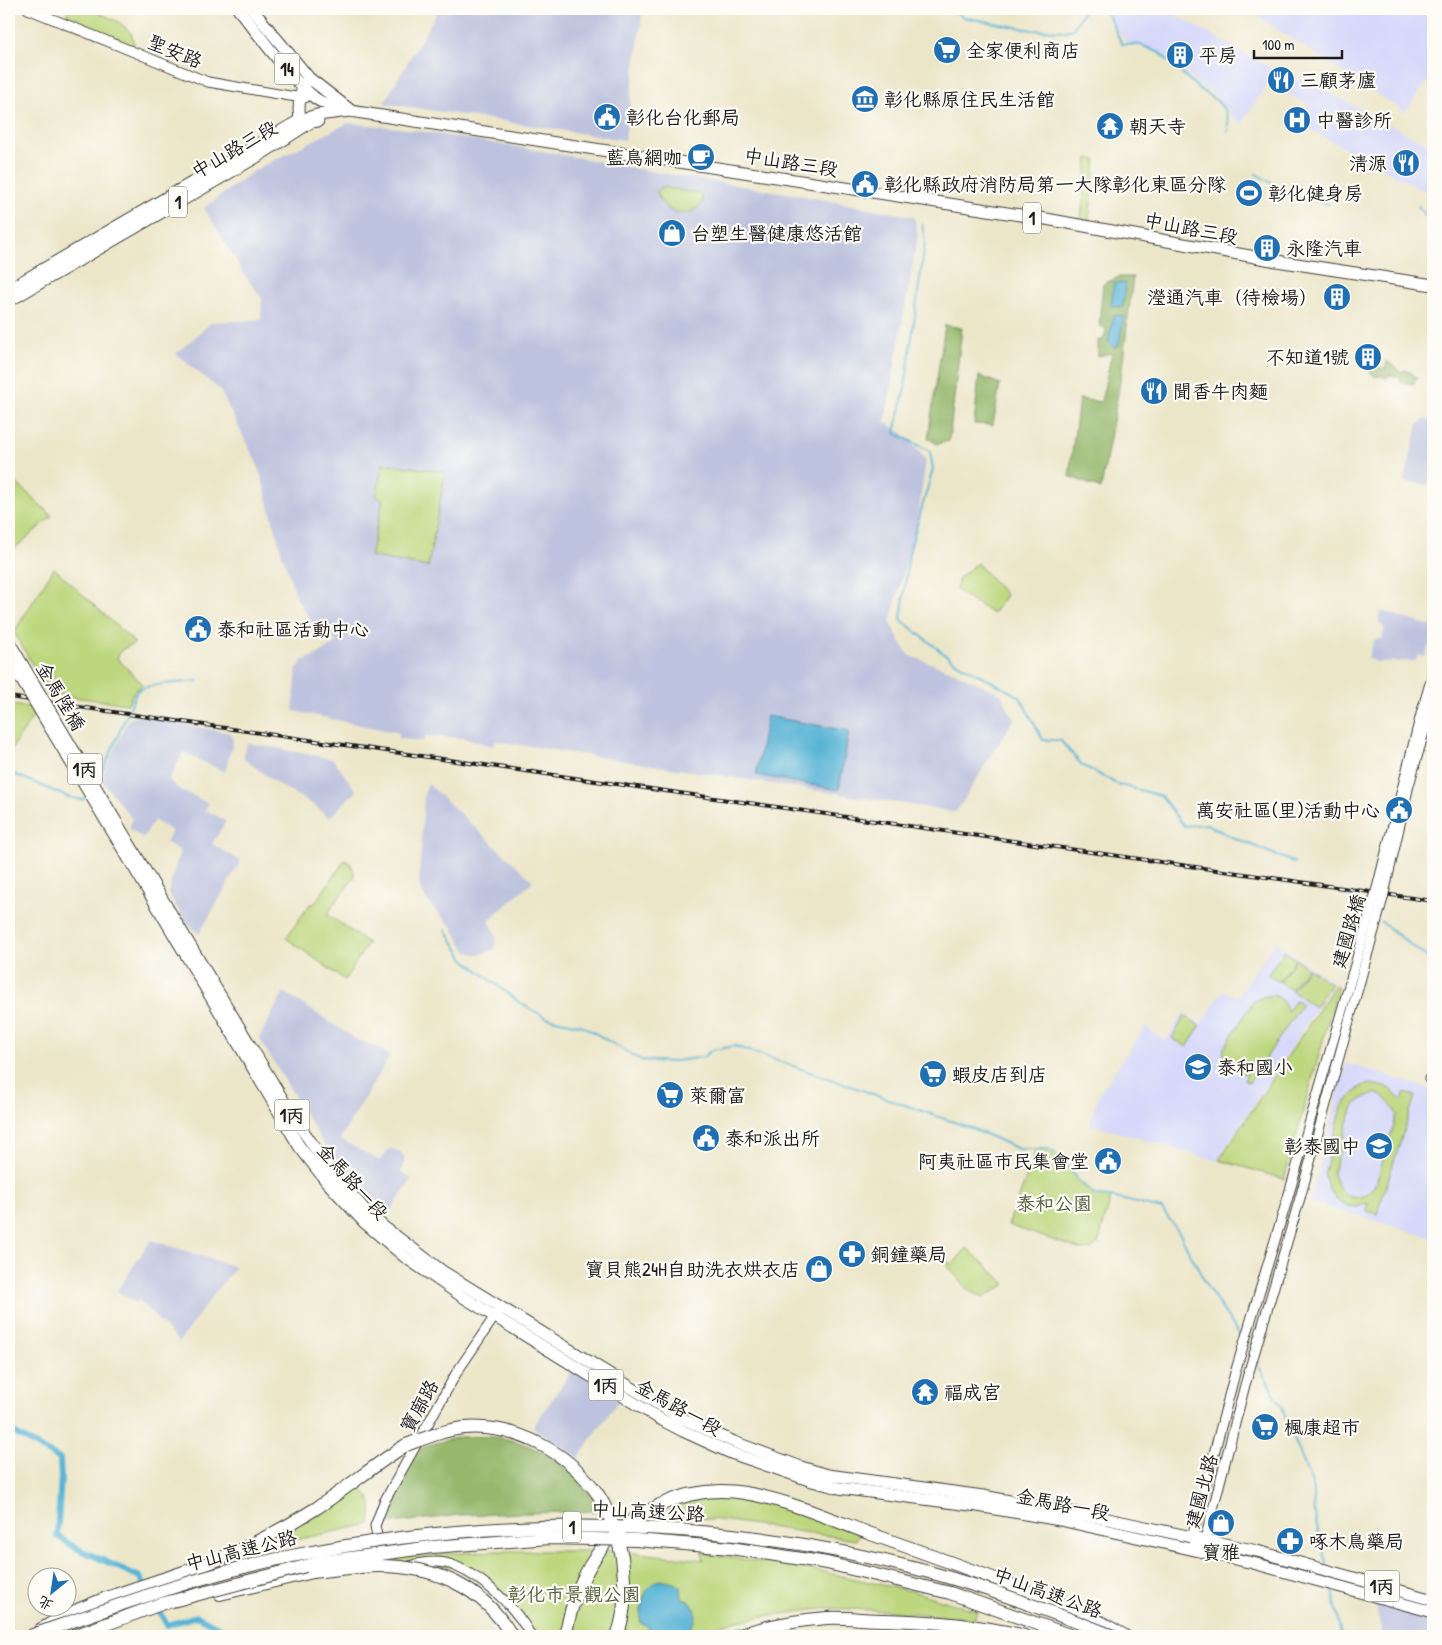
<svg xmlns="http://www.w3.org/2000/svg" width="1442" height="1645" font-family="'Patrick Hand','LXGW WenKai TC',sans-serif">
  <rect width="100%" height="100%" fill="#fdfcf7"/>
  <filter id="ink" filterUnits="userSpaceOnUse"><feTurbulence type="fractalNoise" baseFrequency=".02" numOctaves="2"/><feDisplacementMap in="SourceGraphic" scale="10" xChannelSelector="R" yChannelSelector="G"/><feConvolveMatrix kernelMatrix="1 2 1 2 8 2 1 2 1" color-interpolation-filters="sRGB"/></filter>
  <filter id="wash" filterUnits="userSpaceOnUse"><feTurbulence type="fractalNoise" baseFrequency=".0096" numOctaves="4" result="noise"/><feDisplacementMap in="SourceGraphic" scale="20" xChannelSelector="R" yChannelSelector="G"/><feGaussianBlur stdDeviation="1.12" result="paint"/><feColorMatrix in="noise" values="0 0 0 0 0 0 0 0 0 0 0 0 0 0 0 0 0 1.4 0 .05"/><feComposite in="paint" operator="in"/></filter>
  <g filter="url(#wash)">
    <rect width="100%" height="100%" fill="#ece6c9"/>
    <!-- built -->
    <g fill="#d5d8f9">
      <polygon points="1103,9 1165,9 1297,83 1301,78 1433,147 1433,196 1298,123 1308,104 1267,84 1241,125 1210,90 1201,87 1161,52 1125,41"/>
      <polygon points="1246,9 1433,9 1433,73 1405,112"/>
      <polygon points="1275,942 1333,983 1217,1161 1090,1124 1099,1094 1145,1027 1166,1041 1183,1013 1201,1024 1223,990 1237,997"/>
      <polygon points="1346,1063 1433,1090 1433,1238 1310,1202"/>
    </g>
    <!-- industrial -->
    <g fill="#bdc3de">
      <polygon points="439,9 643,9 625,140 384,103"/>
      <polygon points="348,123 399,128 542,151 654,172 799,195 914,217 918,235 885,422 905,435 926,460 917,523 890,622 908,655 952,671 1001,694 1014,719 956,812 496,741 493,746 463,738 425,736 424,741 399,739 399,733 293,711 297,668 301,665 301,661 317,655 337,642 313,624 298,601 282,554 259,468 220,390 176,354 212,322 261,320 262,298 246,277 204,208 255,170"/>
      <polygon points="1426,419 1433,421 1433,457 1428,485 1404,482 1418,425"/>
      <polygon points="1381,611 1433,627 1433,632 1425,657 1418,655 1416,661 1377,662 1368,658 1374,640 1382,639 1385,628 1379,623"/>
      <polygon points="139,716 231,733 233,742 225,772 183,752 169,780 179,789 208,803 205,810 226,821 212,844 241,861 199,934 185,920 168,893 180,851 166,842 172,831 154,820 143,839 129,828 132,819 101,779 126,724 131,718"/>
      <polygon points="248,743 333,759 356,791 329,818 315,806 279,785 244,759 244,751"/>
      <polygon points="428,784 533,881 489,920 497,937 494,950 478,955 468,952 459,940 453,928 431,906 421,891 419,884 424,794"/>
      <polygon points="284,992 357,1040 382,1049 389,1057 340,1139 380,1161 388,1150 392,1149 398,1151 404,1156 404,1163 401,1172 412,1179 388,1215 359,1188 323,1143 259,1038"/>
      <polygon points="151,1240 236,1267 212,1296 179,1342 139,1300 135,1303 117,1291"/>
      <polygon points="573,1369 618,1401 578,1458 533,1427"/>
      <polygon points="1374,1601 1433,1617 1433,1636 1383,1636"/>
    </g>
    <!-- green -->
    <g fill="#bcd77d" stroke="#6c7a4c" fill-rule="evenodd">
      <polygon points="69,9 90,9 119,22 131,33 134,43 132,51 63,23"/>
      <polygon points="1088,158 1096,160 1089,220 1081,219"/>
      <path d="M 662,187 L 701,194 L 703,201 C 691,222 661,214 657,191 Z"/>
      <polygon points="383,463 445,472 428,567 370,556 383,500 376,497"/>
      <polygon points="9,476 52,516 14,549 9,548"/>
      <polygon points="977,563 1006,595 993,614 956,590 959,578"/>
      <polygon points="54,568 135,643 121,650 117,658 143,685 134,691 128,704 49,694 14,632"/>
      <polygon points="9,705 32,707 34,715 9,753"/>
      <polygon points="345,860 351,864 355,876 327,914 368,943 345,980 286,938 310,904 314,904"/>
      <polygon points="1284,951 1295,959 1279,982 1268,974"/>
      <polygon points="1296,959 1307,967 1291,990 1280,982"/>
      <polygon points="1308,968 1331,984 1315,1007 1292,991"/>
      <polygon points="1335,985 1338,987 1284,1179 1219,1160"/>
      <path d="M 1274,995 L 1282,1000 L 1288,1011 L 1296,1000 L 1302,1004 L 1249,1083 L 1244,1080 L 1247,1074 C 1233,1072 1221,1062 1224,1048 L 1253,1002 L 1262,997 Z"/>
      <polygon points="1185,1016 1200,1026 1187,1047 1172,1038"/>
      <path d="M 1371,1084 L 1389,1088 L 1402,1101 L 1405,1093 L 1415,1096 L 1377,1214 L 1367,1211 L 1368,1203 L 1357,1207 L 1348,1206 L 1338,1201 L 1328,1187 L 1324,1175 L 1342,1107 L 1354,1092 L 1362,1086 ZM 1376,1093 C 1387,1098 1392,1105 1397,1115 L 1376,1183 C 1361,1208 1339,1198 1333,1173 L 1352,1109 C 1359,1100 1365,1096 1376,1093 Z"/>
      <polygon points="1036,1149 1049,1149 1062,1159 1079,1181 1096,1196 1111,1197 1098,1244 1092,1249 1082,1250 1008,1225 1025,1181"/>
      <polygon points="967,1248 1006,1284 985,1297 969,1291 940,1257 942,1256 952,1265"/>
      <path d="M 356,1486 C 374,1497 372,1505 370,1524 L 286,1542 L 281,1535 Z"/>
      <polygon points="723,1495 765,1500 861,1530 856,1540 729,1521 662,1514 671,1507"/>
      <polygon points="496,1551 619,1551 704,1560 702,1553 819,1571 915,1592 977,1611 974,1619 890,1611 829,1608 764,1616 724,1624 711,1629 718,1636 533,1636 505,1601 456,1567 384,1561 387,1557"/>
    </g>
    <!-- forest -->
    <g fill="#95b86c" stroke="#586a44">
      <polygon points="1119,277 1133,277 1121,376 1101,489 1069,476 1079,399 1101,402 1112,353 1098,356 1098,340 1104,340 1106,329 1099,325 1103,284"/>
      <polygon points="945,325 962,328 949,441 937,444 928,438"/>
      <polygon points="1387,361 1401,372 1405,370 1412,373 1417,378 1414,384 1401,383 1399,377 1390,375 1387,378 1381,376 1375,377 1370,371 1374,365 1384,369"/>
      <polygon points="979,376 1000,384 993,425 974,424"/>
      <path d="M 460,1437 C 476,1436 491,1436 507,1439 C 546,1448 582,1474 599,1511 L 461,1515 L 382,1524 L 382,1518 L 417,1451 L 428,1445 Z"/>
    </g>
    <!-- water -->
    <g fill="#58b4d6" stroke="#3a6879">
      <polygon points="1114,283 1126,283 1123,307 1111,306"/>
      <polygon points="1114,315 1124,316 1119,345 1114,348 1108,342"/>
      <polygon points="767,716 849,731 839,790 756,775"/>
      <path d="M 660,1580 L 674,1583 L 681,1587 L 682,1598 C 685,1600 690,1601 692,1604 C 703,1617 689,1634 676,1636 C 667,1637 657,1634 649,1631 L 647,1625 L 640,1623 C 641,1605 642,1587 660,1580 Z"/>
    </g>
    <g fill="none" stroke-linecap="round" stroke-linejoin="round">
      <!-- stream -->
      <g stroke="#58b4d6" stroke-width="2">
        <polyline points="950,9 963,17 1032,30 1066,31 1073,29 1085,9"/>
        <polyline points="1100,9 1108,15 1122,44 1141,45 1160,53 1198,88 1217,101 1225,110 1228,120 1228,131"/>
        <polyline points="1256,174 1294,196 1329,204"/>
        <polyline points="1418,206 1433,226"/>
        <polyline points="922,224 925,242 905,388 895,433 930,451 933,469 909,553 901,620 952,660 1020,697 1043,740 1060,740 1082,765 1117,784 1161,796 1184,826 1207,824 1232,837 1295,863"/>
        <polyline points="9,772 68,797 83,800 85,797"/>
        <path d="M 96,780 L 104,768 L 137,691 C 148,683 183,683 198,681"/>
        <polyline points="1343,892 1367,910"/>
        <polyline points="1380,921 1433,962"/>
        <polyline points="446,930 464,959 520,1003 547,1018 583,1026 641,1060 669,1062 703,1057 712,1050 735,1046 971,1128 1019,1149 1049,1149 1062,1159 1079,1181 1096,1196 1111,1197 1162,1209 1180,1234 1207,1286 1242,1339"/>
        <polyline points="1255,1360 1281,1405 1312,1484 1316,1522 1327,1566"/>
        <polyline points="1333,1590 1341,1636"/>
      </g>
      <!-- canal -->
      <g stroke="#58b4d6" stroke-width="6">
        <polyline points="9,1430 60,1459 61,1477 57,1536 76,1548 140,1577 145,1586"/>
        <polyline points="156,1606 167,1625 197,1616 235,1636"/>
      </g>
    </g>
  </g>
  <g filter="url(#ink)">
    <g fill="none" stroke-linecap="round" stroke-linejoin="round">
      <!-- tertiary casing -->
      <g stroke="#3b3a36" stroke-width="11">
        <g id="tertiary">
          <polyline points="28,9 208,82 290,96 305,98"/>
          <polyline points="1429,1079 1433,1080"/>
          <polyline points="1194,1543 1192,1538 1235,1373 1288,1197"/>
          <polyline points="1202,1544 1205,1540 1245,1385 1300,1198"/>
          <polyline points="379,1545 375,1526 384,1502 457,1372 495,1316 499,1313"/>
          <path d="M 409,1566 C 423,1562 441,1560 455,1566 C 485,1579 516,1607 531,1636"/>
        </g>
      </g>
      <!-- primary casing -->
      <g stroke="#3b3a36" stroke-width="13">
        <g id="primary">
          <path d="M 238,9 C 260,35 288,77 315,98 C 323,104 334,107 344,109"/>
          <polyline points="252,9 309,78 349,109"/>
          <path d="M 303,125 C 296,114 299,92 307,81"/>
          <polyline points="9,289 300,120 317,115 350,111 1046,219 1277,261 1433,285"/>
          <polyline points="9,301 255,158 311,122 318,121"/>
          <polyline points="161,897 292,1115 331,1171 366,1211 385,1228 442,1271 679,1417 734,1442 801,1467 828,1475 983,1496 1108,1519 1257,1551 1433,1600"/>
          <polyline points="154,901 299,1146 327,1182 364,1222 405,1257 460,1295 660,1419 683,1431 731,1453 812,1481 839,1488 978,1506 1060,1520 1253,1563 1433,1612"/>
        </g>
      </g>
      <!-- motorway casing -->
      <g stroke="#3b3a36" stroke-width="14">
        <g id="motorway">
          <path d="M 660,1505 C 686,1493 716,1488 745,1493 C 788,1500 830,1519 871,1534 C 936,1557 1002,1581 1067,1606 L 1104,1624 L 1125,1636"/>
          <polyline points="220,1594 313,1572"/>
          <path d="M 40,1630 C 98,1593 169,1582 231,1554 C 260,1541 288,1526 315,1509 C 346,1489 374,1465 406,1445"/>
          <path d="M 565,1636 C 572,1602 582,1573 604,1545"/>
          <path d="M 617,1636 C 627,1610 625,1584 622,1557"/>
          <path d="M 737,1636 C 766,1626 797,1620 827,1618 C 846,1617 866,1620 885,1620 C 931,1621 980,1625 1025,1636"/>
        </g>
      </g>
      <!-- tertiary -->
      <use href="#tertiary" stroke="#fff" stroke-width="9"/>
      <!-- primary -->
      <use href="#primary" stroke="#fff" stroke-width="11"/>
      <!-- motorway -->
      <use href="#motorway" stroke="#fff" stroke-width="12"/>
      <!-- rail casing -->
      <g stroke="#1c1c1c" stroke-width="4">
        <polyline id="rail" points="9,697 1433,901"/>
      </g>
      <!-- rail -->
      <use href="#rail" stroke="#fdfcf7" stroke-width="2" stroke-dasharray="5.5" stroke-linecap="butt"/>
      <!-- tertiary-bridge casing -->
      <g stroke="#3b3a36" stroke-width="11" stroke-linecap="butt">
        <g id="tertiary-bridge">
          <polyline points="1288,1197 1376,892 1421,714 1433,673"/>
          <polyline points="1300,1198 1383,898 1409,785 1433,701"/>
        </g>
      </g>
      <!-- primary-bridge casing -->
      <g stroke="#3b3a36" stroke-width="13" stroke-linecap="butt">
        <g id="primary-bridge">
          <polyline points="9,642 161,897"/>
          <polyline points="9,659 154,901"/>
        </g>
      </g>
      <!-- motorway-bridge casing -->
      <g stroke="#3b3a36" stroke-width="14" stroke-linecap="butt">
        <g id="motorway-bridge">
          <path d="M 406,1445 C 425,1438 444,1430 464,1428 C 517,1424 570,1453 599,1496 C 611,1515 617,1536 622,1557"/>
          <polyline points="622,1529 634,1519 660,1505"/>
          <path d="M 313,1572 C 335,1570 357,1566 379,1566 C 435,1566 483,1587 512,1636"/>
          <path d="M 30,1636 C 116,1606 203,1574 292,1556 C 502,1513 721,1516 929,1572 C 992,1589 1053,1612 1113,1636"/>
          <polyline points="74,1636 161,1604 321,1562 432,1547 549,1538 636,1540 731,1548 827,1563 950,1593 1072,1636"/>
        </g>
      </g>
      <!-- tertiary-bridge -->
      <use href="#tertiary-bridge" stroke="#fff" stroke-width="9"/>
      <!-- primary-bridge -->
      <use href="#primary-bridge" stroke="#fff" stroke-width="11"/>
      <!-- motorway-bridge -->
      <use href="#motorway-bridge" stroke="#fff" stroke-width="12"/>
    </g>
  </g>
  <!-- icons -->
  <defs>
    <g id="supermarket-disc" transform="scale(1.4375)"><circle r="9.5" fill="#1f6fb2" stroke="#fdfcf7"/><path d="M-6-5.5h2.5l.6 2H6L4.5 2H-2.5L-4.4-4H-6ZM-1.5 3.2a1.3 1.3 0 1 0 .1 0ZM3 3.2a1.3 1.3 0 1 0 .1 0Z" fill="#fff"/></g>
    <g id="building-disc" transform="scale(1.4375)"><circle r="9.5" fill="#1f6fb2" stroke="#fdfcf7"/><path d="M-4-6H4V6H1V3H-1V6H-4ZM-2.5-4.3h1.7v1.8h-1.7ZM.8-4.3h1.7v1.8H.8ZM-2.5-1h1.7V.8h-1.7ZM.8-1h1.7V.8H.8Z" fill="#fff"/></g>
    <g id="restaurant-disc" transform="scale(1.4375)"><circle r="9.5" fill="#1f6fb2" stroke="#fdfcf7"/><path d="M-5-6h1v4h1v-4h1v4h1v-4h1v5L-1.5 .5V6h-2V.5L-5-1ZM5-6V6H3V1.5H1.5Q1.5-4 5-6Z" fill="#fff"/></g>
    <g id="museum-disc" transform="scale(1.4375)"><circle r="9.5" fill="#1f6fb2" stroke="#fdfcf7"/><path d="M0-6L6-3V-2H-6V-3ZM-5-1h2V3h-2ZM-1-1h2V3h-2ZM3-1h2V3H3ZM-6 4H6V6H-6Z" fill="#fff"/></g>
    <g id="civic-disc" transform="scale(1.4375)"><circle r="9.5" fill="#1f6fb2" stroke="#fdfcf7"/><path d="M-.6-6.5H3V-4.5H.6V-3L4-1V1h2V6H-6V1h2V-1L-.6-3ZM-1.2 2.5V6h2.4V2.5Z" fill="#fff"/></g>
    <g id="hospital-disc" transform="scale(1.4375)"><circle r="9.5" fill="#1f6fb2" stroke="#fdfcf7"/><path d="M-5-5h3v3.5h4V-5h3V5h-3V1.5h-4V5h-3Z" fill="#fff"/></g>
    <g id="temple-disc" transform="scale(1.4375)"><circle r="9.5" fill="#1f6fb2" stroke="#fdfcf7"/><path d="M0-6L5-2H3V0L6.5 2.5H4V6H1.5V3h-3V6H-4V2.5H-6.5L-3 0V-2H-5Z" fill="#fff"/></g>
    <g id="cafe-disc" transform="scale(1.4375)"><circle r="9.5" fill="#1f6fb2" stroke="#fdfcf7"/><path d="M-5.5-4.5H6V0H3Q3 3.5 0 3.5H-2.5Q-5.5 3.5-5.5 0ZM3-3.2v2h1.7v-2ZM-6 4.5H4V6H-6Z" fill="#fff"/></g>
    <g id="stadium-disc" transform="scale(1.4375)"><circle r="9.5" fill="#1f6fb2" stroke="#fdfcf7"/><path d="M0-5a6.5 5 0 1 0 0 10a6.5 5 0 1 0 0-10ZM-3.5-1.8h7v3.6h-7Z" fill="#fff"/></g>
    <g id="shop-disc" transform="scale(1.4375)"><circle r="9.5" fill="#1f6fb2" stroke="#fdfcf7"/><path d="M-5-2.5h2.3a2.7 3.5 0 0 1 5.4 0H5L5.5 6h-11ZM-1.5-2.5h3a1.5 2.3 0 0 0-3 0Z" fill="#fff"/></g>
    <g id="school-disc" transform="scale(1.4375)"><circle r="9.5" fill="#1f6fb2" stroke="#fdfcf7"/><path d="M0-5L7-2L0 1L-7-2ZM-4 1L0 2.5L4 1V4Q0 6-4 4Z" fill="#fff"/></g>
    <g id="pharmacy-disc" transform="scale(1.4375)"><circle r="9.5" fill="#1f6fb2" stroke="#fdfcf7"/><path d="M-2-6h4v4h4v4h-4v4h-4v-4h-4v-4h4Z" fill="#fff"/></g>
  </defs>
  <g fill-rule="evenodd">
    <use href="#supermarket-disc" x="947" y="50"/>
    <use href="#building-disc" x="1180" y="55"/>
    <use href="#restaurant-disc" x="1281" y="80"/>
    <use href="#museum-disc" x="865" y="99"/>
    <use href="#civic-disc" x="607" y="117"/>
    <use href="#hospital-disc" x="1297" y="120"/>
    <use href="#temple-disc" x="1110" y="126"/>
    <use href="#cafe-disc" x="701" y="157"/>
    <use href="#restaurant-disc" x="1406" y="163"/>
    <use href="#civic-disc" x="865" y="184"/>
    <use href="#stadium-disc" x="1249" y="193"/>
    <use href="#shop-disc" x="672" y="233"/>
    <use href="#building-disc" x="1267" y="248"/>
    <use href="#building-disc" x="1337" y="297"/>
    <use href="#building-disc" x="1368" y="357"/>
    <use href="#restaurant-disc" x="1154" y="391"/>
    <use href="#civic-disc" x="198" y="629"/>
    <use href="#civic-disc" x="1399" y="810"/>
    <use href="#school-disc" x="1198" y="1067"/>
    <use href="#supermarket-disc" x="933" y="1074"/>
    <use href="#supermarket-disc" x="670" y="1095"/>
    <use href="#civic-disc" x="706" y="1138"/>
    <use href="#school-disc" x="1379" y="1146"/>
    <use href="#civic-disc" x="1108" y="1161"/>
    <use href="#pharmacy-disc" x="852" y="1254"/>
    <use href="#shop-disc" x="819" y="1269"/>
    <use href="#temple-disc" x="925" y="1392"/>
    <use href="#supermarket-disc" x="1265" y="1427"/>
    <use href="#shop-disc" x="1221" y="1523"/>
    <use href="#pharmacy-disc" x="1290" y="1541"/>
  </g>
  <g text-anchor="middle" dominant-baseline="central" stroke-width="4.5" stroke-linejoin="round" paint-order="stroke">
    <!-- shield labels -->
    <g fill="#fdfcf7" stroke="#605f5e" stroke-width="1">
      <rect x="274.5" y="53.5" width="25" height="31" rx="4"/>
      <rect x="169" y="186.5" width="18" height="31" rx="4"/>
      <rect x="1023" y="202.5" width="18" height="31" rx="4"/>
      <rect x="67.5" y="753.5" width="35" height="31" rx="4"/>
      <rect x="274.5" y="1099.5" width="35" height="31" rx="4"/>
      <rect x="588.5" y="1369.5" width="35" height="31" rx="4"/>
      <rect x="563" y="1511.5" width="18" height="31" rx="4"/>
      <rect x="1364.5" y="1570.5" width="35" height="31" rx="4"/>
    </g>
    <g font-size="18" font-weight="bold" fill="#1c1c1c">
      <text x="287" y="69">14</text>
      <text x="178" y="202">1</text>
      <text x="1032" y="218">1</text>
      <text x="85" y="769">1丙</text>
      <text x="292" y="1115">1丙</text>
      <text x="606" y="1385">1丙</text>
      <text x="572" y="1527">1</text>
      <text x="1382" y="1586">1丙</text>
    </g>
    <!-- poi labels -->
    <g font-size="19" fill="#1c1c1c" stroke="#fdfcf7" text-anchor="start">
      <text x="966" y="50">全家便利商店</text>
      <text x="1199" y="55">平房</text>
      <text x="1300" y="80">三顧茅廬</text>
      <text x="884" y="99">彰化縣原住民生活館</text>
      <text x="626" y="117">彰化台化郵局</text>
      <text x="1316" y="120">中醫診所</text>
      <text x="1129" y="126">朝天寺</text>
      <text x="682" y="157" text-anchor="end">藍鳥網咖</text>
      <text x="1387" y="163" text-anchor="end">清源</text>
      <text x="884" y="184">彰化縣政府消防局第一大隊彰化東區分隊</text>
      <text x="1268" y="193">彰化健身房</text>
      <text x="691" y="233">台塑生醫健康悠活館</text>
      <text x="1286" y="248">永隆汽車</text>
      <text x="1318" y="297" text-anchor="end">瀅通汽車（待檢場）</text>
      <text x="1349" y="357" text-anchor="end">不知道1號</text>
      <text x="1173" y="391">聞香牛肉麵</text>
      <text x="217" y="629">泰和社區活動中心</text>
      <text x="1380" y="810" text-anchor="end">萬安社區(里)活動中心</text>
      <text x="1217" y="1067">泰和國小</text>
      <text x="952" y="1074">蝦皮店到店</text>
      <text x="689" y="1095">萊爾富</text>
      <text x="725" y="1138">泰和派出所</text>
      <text x="1360" y="1146" text-anchor="end">彰泰國中</text>
      <text x="1089" y="1161" text-anchor="end">阿夷社區市民集會堂</text>
      <text x="871" y="1254">銅鐘藥局</text>
      <text x="800" y="1269" text-anchor="end">寶貝熊24H自助洗衣烘衣店</text>
      <text x="944" y="1392">福成宮</text>
      <text x="1284" y="1427">楓康超市</text>
      <text x="1309" y="1541">啄木鳥藥局</text>
      <text x="1221" y="1552" text-anchor="middle">寶雅</text>
    </g>
    <!-- street labels -->
    <g font-size="19" fill="#1c1c1c" stroke="#fdfcf7">
      <text transform="translate(175 51) rotate(22)">聖安路</text>
      <text transform="translate(234 149) rotate(-30)">中山路三段</text>
      <text transform="translate(791 162) rotate(9)">中山路三段</text>
      <text transform="translate(1191 228) rotate(11)">中山路三段</text>
      <text transform="translate(61 696) rotate(59)">金馬陸橋</text>
      <text transform="translate(1348 931) rotate(-74)">建國路橋</text>
      <text transform="translate(353 1181) rotate(48)">金馬路一段</text>
      <text transform="translate(419 1406) rotate(-61)">寶廍路</text>
      <text transform="translate(679 1407) rotate(29)">金馬路一段</text>
      <text transform="translate(1201 1491) rotate(-75)">建國北路</text>
      <text transform="translate(1063 1504) rotate(11)">金馬路一段</text>
      <text transform="translate(648 1511) rotate(3)">中山高速公路</text>
      <text transform="translate(241 1550) rotate(-14)">中山高速公路</text>
      <text transform="translate(1048 1592) rotate(20)">中山高速公路</text>
    </g>
    <!-- park labels -->
    <g font-size="19" fill="#545d3e" stroke="#fdfcf7">
      <text x="1054" y="1203">泰和公園</text>
      <text x="574" y="1594">彰化市景觀公園</text>
    </g>
  </g>
  <!-- margin -->
  <rect width="1442" height="1645" fill="none" stroke="#fdfcf7" stroke-width="30"/>
  <!-- north arrow -->
  <g transform="translate(52 1592) rotate(210)"><circle r="24" fill="#fdfcf7" stroke="#a3a29f"/>
  <path d="M0-4L9 19L0 12L-9 19Z" fill="#1f6fb2"/>
  <text y="-8" font-size="14" font-weight="bold" text-anchor="middle" fill="#1c1c1c">北</text>
  </g>
  <!-- scale -->
  <path d="M1254 50v8h88v-8" fill="none" stroke="#1c1c1c" stroke-width="2.5"/>
  <text x="1262" y="50" font-size="15" fill="#1c1c1c" stroke="#fdfcf7" stroke-width="4" paint-order="stroke">100 m</text>
</svg>
